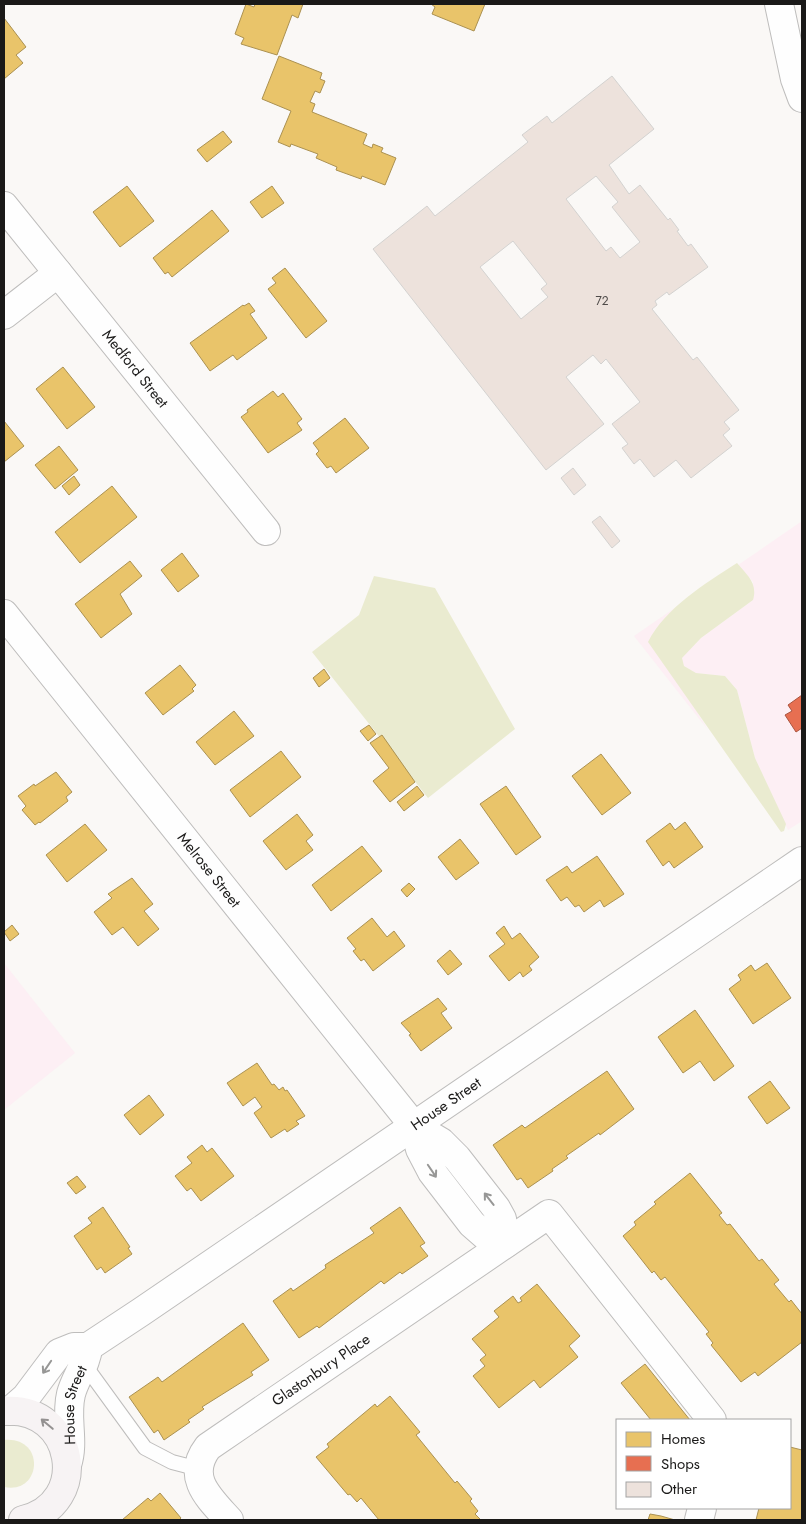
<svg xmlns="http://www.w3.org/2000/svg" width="806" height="1524" font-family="Jost,sans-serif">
  <rect width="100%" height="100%" fill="#faf8f6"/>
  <!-- commercial -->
  <g fill="#fdeff4">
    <polygon points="802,521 802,821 788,830 755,758 737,690 725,676 696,673 684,666 681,658 701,638 753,600 753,582 738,565"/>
    <polygon points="679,605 654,631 688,697 708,730 634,636"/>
    <polygon points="4,963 75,1053 4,1110"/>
  </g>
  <!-- green -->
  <g fill="#eaebd0">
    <path d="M 737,563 C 747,575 758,583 753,600 L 701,638 L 682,658 L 684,666 L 696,673 L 725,676 L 737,690 L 755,758 L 786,824 L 784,831 L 781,832 L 648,642 C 665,608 706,583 737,563 Z"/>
    <polygon points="374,576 435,588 515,729 428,798 312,652 359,615"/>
    <path d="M 4,1440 C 46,1436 42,1495 4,1487 Z"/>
  </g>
  <!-- homes -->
  <g fill="#e9c46a" stroke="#ab9151">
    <polygon points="246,4 254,7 255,4 303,4 298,18 292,15 277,55 241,44 244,38 235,34"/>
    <polygon points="431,4 485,4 474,31 432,14 435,7"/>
    <polygon points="4,18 26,47 16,55 23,63 4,79"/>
    <polygon points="279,56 322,73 320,79 325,81 320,93 315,91 310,102 315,104 312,112 367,134 363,144 372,148 373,144 383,148 381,152 396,158 385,185 362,176 361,179 336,170 337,167 316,158 318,154 291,144 290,147 278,142 291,111 262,99"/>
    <polygon points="223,131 232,142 207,162 197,150"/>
    <polygon points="127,186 154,221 120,247 93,212"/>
    <polygon points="272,186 284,203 262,218 250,202"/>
    <polygon points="212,210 229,231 172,277 168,272 165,274 153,258"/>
    <polygon points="285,268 327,321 306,338 268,289 276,283 272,278"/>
    <polygon points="249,303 255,311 250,314 267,338 237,360 233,355 210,371 190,343 243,305 244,306"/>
    <polygon points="63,367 95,407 67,429 36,389"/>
    <polygon points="273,391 278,397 283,393 302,419 297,423 302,430 268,453 241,417 248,412 247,410"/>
    <polygon points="345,418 369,448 336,473 331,466 327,468 316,454 319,451 313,443"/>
    <polygon points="4,421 24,446 4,462"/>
    <polygon points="59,446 78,470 55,489 35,465"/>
    <polygon points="74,476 80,485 69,495 62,486"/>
    <polygon points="112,486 137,517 80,563 55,532"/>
    <polygon points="182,553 199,576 178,592 161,570"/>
    <polygon points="130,561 142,576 120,594 132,614 101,638 75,604"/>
    <polygon points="180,665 196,685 192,689 194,691 163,715 145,693"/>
    <polygon points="324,669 330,678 319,687 313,678"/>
    <polygon points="234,711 254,736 215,765 196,742"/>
    <polygon points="369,725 376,734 368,741 360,731"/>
    <polygon points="382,735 415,782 390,802 373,781 389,768 370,743"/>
    <polygon points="281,751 301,777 250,817 230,790"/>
    <polygon points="601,754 631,793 602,815 572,776"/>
    <polygon points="56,772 72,792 66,797 68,801 40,823 39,822 35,825 22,810 26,806 18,796 34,784 35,786"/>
    <polygon points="417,786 424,795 404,811 397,802"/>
    <polygon points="506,786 541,837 516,855 480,804"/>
    <polygon points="297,814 313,835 306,841 313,850 286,870 263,841"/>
    <polygon points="685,822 703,847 674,868 669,861 663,866 646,841 670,823 675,830"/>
    <polygon points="85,824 107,850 67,882 46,855"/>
    <polygon points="460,839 479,863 456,880 438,857"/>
    <polygon points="362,846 382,871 331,911 312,885"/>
    <polygon points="597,856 624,894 604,907 600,900 584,912 579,905 575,907 567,897 561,901 546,880 567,866 572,873"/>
    <polygon points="132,878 153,904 144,911 159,929 138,946 123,927 112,935 94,912 112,898 108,894"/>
    <polygon points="409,883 415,889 407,897 401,890"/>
    <polygon points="372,918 387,937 394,931 405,946 373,971 364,959 361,961 353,951 356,949 347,938"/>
    <polygon points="12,925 19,934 10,941 4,932"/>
    <polygon points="504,926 512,939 520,933 539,957 529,966 532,970 523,977 520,972 509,981 489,956 505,944 496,933"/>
    <polygon points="450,950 462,964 448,975 437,961"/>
    <polygon points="767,963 791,998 753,1024 729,989 741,980 738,975 751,965 755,971"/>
    <polygon points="438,998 447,1009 441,1013 452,1028 421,1051 409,1035 411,1034 401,1023"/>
    <polygon points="695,1010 734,1066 714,1081 700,1061 683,1073 658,1037"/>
    <polygon points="257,1063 272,1085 274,1084 279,1090 283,1087 285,1091 287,1090 305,1116 296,1121 299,1124 287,1132 285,1129 271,1138 254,1113 262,1107 255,1097 243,1106 227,1083"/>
    <polygon points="607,1071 634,1109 600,1135 599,1133 566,1156 568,1158 552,1169 553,1171 528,1188 521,1178 517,1180 493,1145 522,1125 525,1128"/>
    <polygon points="770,1081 790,1108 767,1124 748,1097"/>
    <polygon points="149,1095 164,1115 140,1135 124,1115"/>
    <polygon points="202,1145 207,1152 212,1148 234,1176 201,1201 191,1188 187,1191 175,1176 192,1163 187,1157"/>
    <polygon points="690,1173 722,1213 719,1215 727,1225 730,1224 759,1261 762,1259 779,1280 774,1284 789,1302 791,1300 802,1314 802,1342 758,1376 755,1372 741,1382 711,1345 713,1343 706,1334 709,1332 665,1277 661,1280 654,1271 652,1273 623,1236 636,1225 634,1222 656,1204 654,1202"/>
    <polygon points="77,1176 86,1187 76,1194 67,1183"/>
    <polygon points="103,1207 130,1247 128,1248 132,1254 105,1273 101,1267 97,1270 74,1236 92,1223 88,1218"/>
    <polygon points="400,1207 425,1243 420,1246 428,1256 402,1274 400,1272 384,1284 381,1281 319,1328 317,1326 299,1338 273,1301 291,1288 293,1291 326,1268 325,1265 374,1233 370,1228"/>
    <polygon points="537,1284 580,1336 569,1346 578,1357 540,1388 534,1380 499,1408 473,1376 485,1366 480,1360 486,1355 472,1339 499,1317 494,1311 513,1296 518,1303 522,1301 520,1298"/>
    <polygon points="243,1323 269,1360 251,1372 253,1375 202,1407 204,1409 188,1420 190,1422 164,1440 158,1430 154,1433 129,1397 158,1377 162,1382"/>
    <polygon points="645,1364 690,1420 651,1420 621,1383"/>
    <polygon points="390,1396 420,1432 416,1435 455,1483 457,1481 472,1499 470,1501 478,1511 475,1514 481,1520 379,1520 361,1498 357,1502 350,1494 348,1495 316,1457 329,1447 327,1444 375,1404 377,1407"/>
    <polygon points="790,1447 802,1450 802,1520 756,1520 759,1508 790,1508"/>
    <polygon points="160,1493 181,1518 179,1520 122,1520 148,1498 151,1501"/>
    <polygon points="650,1514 661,1516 675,1520 648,1520"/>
  </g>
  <!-- shops -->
  <polygon fill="#e76f51" stroke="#aa5540" points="802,695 802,728 796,732 785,715 792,711 788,705"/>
  <!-- building -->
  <g fill="#ede2dc" stroke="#d3d2d0" fill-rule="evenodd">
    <path d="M 612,76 L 654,129 L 609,165 L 629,194 L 640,185 L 668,220 L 670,218 L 679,230 L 677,231 L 688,246 L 691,244 L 708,267 L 669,295 L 667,292 L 655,301 L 657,305 L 652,309 L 693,360 L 697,357 L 739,410 L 724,422 L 730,429 L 723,435 L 732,446 L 691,478 L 676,460 L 654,477 L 640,459 L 634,464 L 622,448 L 628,444 L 612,424 L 640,402 L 606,359 L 601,364 L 593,355 L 566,377 L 604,424 L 546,470 L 373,249 L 427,206 L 435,216 L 528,142 L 522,135 L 547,116 L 552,123 ZM 596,176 L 618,202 L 612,207 L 640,242 L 620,258 L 611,247 L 606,251 L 566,199 ZM 513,241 L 547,284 L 541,289 L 548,297 L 521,319 L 480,267 Z"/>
    <polygon points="573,468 586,485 574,495 561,478"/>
    <polygon points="600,516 620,541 612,548 592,522"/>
  </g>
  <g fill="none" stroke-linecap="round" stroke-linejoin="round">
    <!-- lane casing -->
    <g stroke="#bebdbc" stroke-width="16">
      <polyline id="lane" points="84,1364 145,1448 172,1462 199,1469"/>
    </g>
    <!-- street casing -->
    <g stroke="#bebdbc" stroke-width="30">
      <g id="street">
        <polyline points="779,4 795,79 802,98"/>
        <path id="s1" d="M 4,206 L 266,531"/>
        <polyline points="4,315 58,273"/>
        <path id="s2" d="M 4,614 L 414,1126 L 441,1142 L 457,1158 L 496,1208 L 502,1219 L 506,1243 L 488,1238 L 472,1224 L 432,1172 L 420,1149 L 414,1126"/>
        <path id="s3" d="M 10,1411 L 26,1397 L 59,1353 L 74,1347 L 88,1347 L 141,1312 L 802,861"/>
        <path id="s4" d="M 67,1465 C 75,1441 65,1418 71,1394 C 75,1378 87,1364 88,1347"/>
        <path id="s5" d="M 229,1520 C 209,1498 185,1477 208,1447 L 549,1214 L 712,1420"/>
        <polyline points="699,1520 702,1508"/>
      </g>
    </g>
    <!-- secondary casing -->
    <g stroke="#bebdbc" stroke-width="30">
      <path id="secondary" d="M 4,1411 C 75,1405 92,1504 23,1520"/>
    </g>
    <!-- lane -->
    <use href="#lane" stroke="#fefefe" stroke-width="14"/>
    <!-- street -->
    <use href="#street" stroke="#fefefe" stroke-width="28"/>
    <!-- secondary -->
    <use href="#secondary" stroke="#f7f3f4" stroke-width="28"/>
  </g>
  <!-- one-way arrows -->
  <defs><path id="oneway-shaft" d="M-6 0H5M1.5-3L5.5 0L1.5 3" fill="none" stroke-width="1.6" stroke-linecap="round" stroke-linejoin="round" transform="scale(1.25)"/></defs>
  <g stroke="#979796">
    <use href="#oneway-shaft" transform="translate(432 1171) rotate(56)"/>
    <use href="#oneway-shaft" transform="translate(489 1199) rotate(-128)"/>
    <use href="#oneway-shaft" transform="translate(47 1367) rotate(124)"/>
  </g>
  <use stroke="#949191" href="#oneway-shaft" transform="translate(47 1424) rotate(-140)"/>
  <g text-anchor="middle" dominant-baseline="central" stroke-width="5" stroke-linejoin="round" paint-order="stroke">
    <!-- number labels -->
    <g font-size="12" fill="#4f4b49">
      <text x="602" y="301">72</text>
    </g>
    <!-- street labels -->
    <g font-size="15" fill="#1a1918" stroke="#fff">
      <text stroke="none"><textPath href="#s1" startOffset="209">Medford Street</textPath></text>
      <text stroke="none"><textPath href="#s2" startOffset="328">Melrose Street</textPath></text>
      <text stroke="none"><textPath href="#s3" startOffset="539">House Street</textPath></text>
      <text stroke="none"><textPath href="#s5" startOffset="222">Glastonbury Place</textPath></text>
      <text stroke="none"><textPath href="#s4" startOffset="61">House Street</textPath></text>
    </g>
  </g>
  <!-- border -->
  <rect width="806" height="1524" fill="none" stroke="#1a1918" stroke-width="10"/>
  <!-- legend -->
  <rect x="616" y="1419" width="175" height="90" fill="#ffffff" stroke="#a3a3a3"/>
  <rect x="626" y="1432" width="25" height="15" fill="#e9c46a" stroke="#a3a3a3"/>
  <text x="661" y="1444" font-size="15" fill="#1a1918">Homes</text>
  <rect x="626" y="1456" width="25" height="15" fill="#e76f51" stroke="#a3a3a3"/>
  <text x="661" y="1469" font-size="15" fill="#1a1918">Shops</text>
  <rect x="626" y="1482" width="25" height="15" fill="#ede2dc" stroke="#a3a3a3"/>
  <text x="661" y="1494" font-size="15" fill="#1a1918">Other</text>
</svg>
